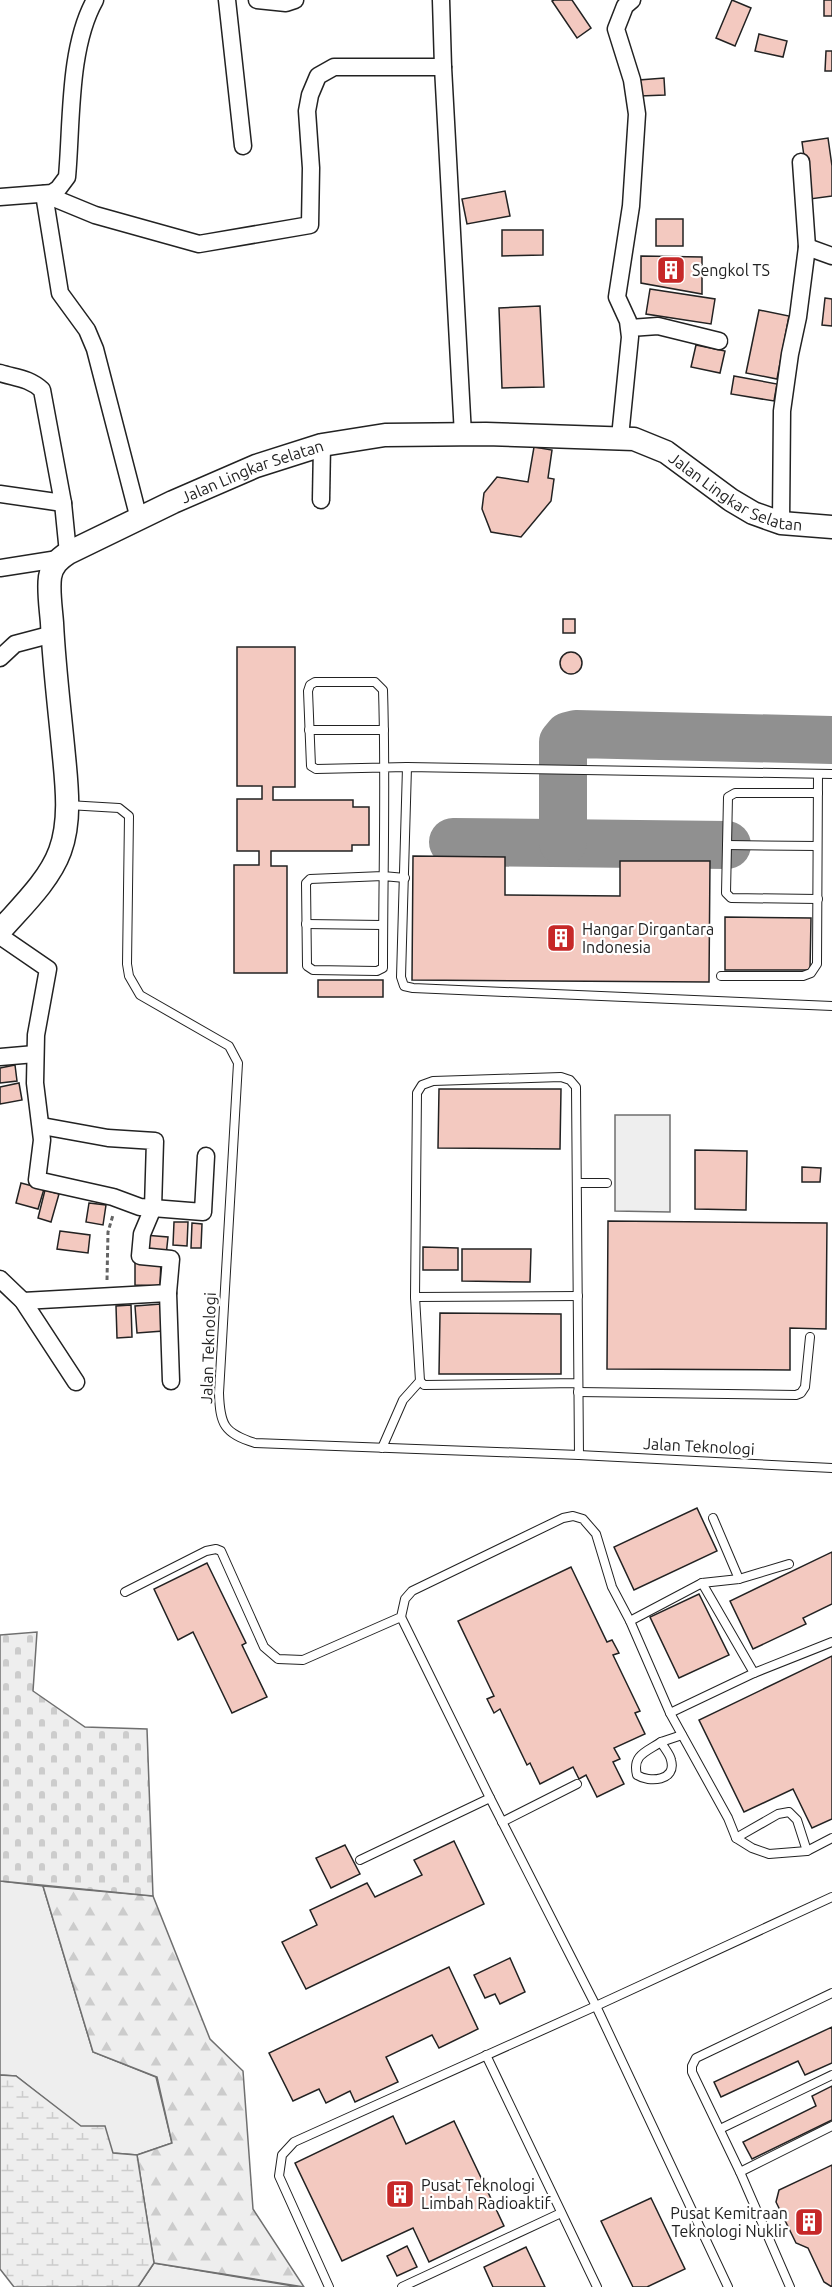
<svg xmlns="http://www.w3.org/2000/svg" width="832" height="2287" font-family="Ubuntu,sans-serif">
  <defs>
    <pattern id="forest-firs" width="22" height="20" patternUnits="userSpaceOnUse" patternTransform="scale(1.5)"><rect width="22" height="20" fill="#eee"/><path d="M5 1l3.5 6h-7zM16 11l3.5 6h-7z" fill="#ccc"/></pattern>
    <pattern id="wetland-marsh" width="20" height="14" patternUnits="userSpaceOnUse" patternTransform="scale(1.5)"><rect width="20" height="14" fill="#eee"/><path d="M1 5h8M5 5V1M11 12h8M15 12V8" fill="none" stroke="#ccc"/></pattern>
    <pattern id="cemetery-stones" width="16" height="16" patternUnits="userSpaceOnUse" patternTransform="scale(1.5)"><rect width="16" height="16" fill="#eee"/><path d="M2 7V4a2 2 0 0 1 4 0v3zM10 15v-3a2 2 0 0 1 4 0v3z" fill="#ccc"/></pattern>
  </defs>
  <rect width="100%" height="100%" fill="#fff"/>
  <!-- green -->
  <g fill="#eee" stroke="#6f6f6f" stroke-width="1.5">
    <polygon points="615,1115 670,1115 670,1212 615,1211"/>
    <polygon points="0,1881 43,1886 93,2052 156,2077 172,2143 137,2155 113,2153 16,2076 0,2075"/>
    <polygon points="154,2263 299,2287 138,2287"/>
  </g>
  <!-- forest -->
  <polygon fill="url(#forest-firs)" stroke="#6f6f6f" stroke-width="1.5" points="43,1886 153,1896 210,2039 243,2071 253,2209 304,2287 154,2263 137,2155 172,2143 157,2077 93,2052"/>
  <!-- wetland -->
  <polygon fill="url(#wetland-marsh)" stroke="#6f6f6f" stroke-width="1.5" points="0,2075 16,2076 81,2126 105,2126 113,2153 137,2155 154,2263 138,2287 14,2287 0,2269"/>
  <!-- cemetery -->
  <polygon fill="url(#cemetery-stones)" stroke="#6f6f6f" stroke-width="1.5" points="37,1632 33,1691 85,1727 147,1729 153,1896 0,1881 0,1635"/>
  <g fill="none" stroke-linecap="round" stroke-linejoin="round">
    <!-- taxiway -->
    <g stroke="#909090" stroke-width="48">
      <polyline points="453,842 727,845"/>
      <polyline points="563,842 563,742 568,736 576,734 832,740"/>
    </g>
  </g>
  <!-- building -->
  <g fill="#f3c9c0" stroke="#222" stroke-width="1.5">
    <polygon points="554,0 572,0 591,28 577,38 552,1"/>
    <polygon points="732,0 751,8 735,46 716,38"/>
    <rect x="824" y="0" width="8" height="16"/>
    <polygon points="759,34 787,41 783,57 755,51"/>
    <polygon points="826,51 832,51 832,71 825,71"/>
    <polygon points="664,78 665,95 640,96 639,80"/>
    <polygon points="828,138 832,166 832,196 810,199 802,142"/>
    <polygon points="505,191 510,216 467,224 462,199"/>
    <rect x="656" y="219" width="27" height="27"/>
    <polygon points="502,230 543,230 543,255 502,256"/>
    <polygon points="641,256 702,257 702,294 641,283"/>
    <polygon points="650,289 715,299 711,324 646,314"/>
    <polygon points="825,298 832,299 832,326 822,325"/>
    <polygon points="540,306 544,387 502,388 499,308"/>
    <polygon points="759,310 789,316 777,379 746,373"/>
    <polygon points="696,345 725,351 720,373 691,367"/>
    <polygon points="734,376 777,384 774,401 731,394"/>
    <polygon points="534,447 552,450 548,478 554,479 551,501 521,537 491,532 482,509 484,493 497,477 528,482"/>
    <rect x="563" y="619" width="12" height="14"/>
    <polygon points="237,647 295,647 295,787 273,787 273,800 353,800 353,807 369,807 369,845 352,845 352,851 271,851 271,866 287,866 287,973 234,973 234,865 259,865 259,851 237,851 237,799 262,799 262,786 237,786"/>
    <circle cx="571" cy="663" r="11"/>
    <polygon points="413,856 505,857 505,895 620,896 620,861 710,861 709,982 412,980"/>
    <polygon points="725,917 811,918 810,970 725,970"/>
    <rect x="318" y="980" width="65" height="17"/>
    <polygon points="15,1065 17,1081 0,1083 0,1068"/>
    <polygon points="19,1083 22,1100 0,1104 0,1087"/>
    <polygon points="439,1089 561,1089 560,1149 438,1148"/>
    <polygon points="695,1150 747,1151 746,1210 695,1209"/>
    <polygon points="802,1167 821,1168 820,1182 802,1182"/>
    <polygon points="21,1183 44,1189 38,1209 16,1203"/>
    <polygon points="45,1190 59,1194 51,1222 38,1218"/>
    <polygon points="89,1203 106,1205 103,1225 86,1222"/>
    <polygon points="608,1221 827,1223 826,1329 790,1328 790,1370 607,1369"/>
    <polygon points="174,1222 188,1222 187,1246 173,1245"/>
    <polygon points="192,1223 202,1224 201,1248 191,1248"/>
    <polygon points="60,1231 90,1235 88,1253 57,1249"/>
    <polygon points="144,1235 168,1237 166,1256 142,1253"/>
    <polygon points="423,1247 458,1248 458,1270 423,1270"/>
    <polygon points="462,1249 531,1249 530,1282 462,1281"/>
    <polygon points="135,1259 161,1260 160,1286 135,1285"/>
    <polygon points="161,1304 163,1331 137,1333 135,1306"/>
    <polygon points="131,1305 132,1337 117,1338 116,1306"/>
    <polygon points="440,1313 561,1314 561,1374 439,1374"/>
    <polygon points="697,1508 717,1551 634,1590 614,1547"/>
    <polygon points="832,1552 832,1604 803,1618 806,1624 753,1649 730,1601"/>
    <polygon points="207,1563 246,1643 242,1645 267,1697 232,1713 193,1632 178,1640 154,1589"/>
    <polygon points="571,1567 607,1642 612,1640 619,1653 613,1655 640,1711 635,1713 645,1734 614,1748 620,1759 613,1762 624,1784 597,1797 586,1775 579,1779 573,1767 540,1784 530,1763 527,1765 500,1709 494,1713 487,1699 494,1696 458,1621"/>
    <polygon points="699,1594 729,1655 679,1678 650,1617"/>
    <polygon points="832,1656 832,1819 812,1828 793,1789 744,1812 699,1720"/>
    <polygon points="454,1841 484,1904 306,1989 282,1942 317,1925 310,1910 367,1883 375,1897 422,1875 414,1860"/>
    <polygon points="345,1845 360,1874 331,1888 316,1858"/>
    <polygon points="510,1958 525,1992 500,2004 495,1994 485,1998 474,1975"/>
    <polygon points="449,1967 478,2029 439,2048 432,2035 386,2057 398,2082 355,2102 350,2091 326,2103 319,2089 293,2101 269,2053"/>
    <polygon points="832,2027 832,2063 805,2075 798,2061 721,2097 714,2082"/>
    <polygon points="832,2086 832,2120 752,2159 743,2142 816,2106 812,2096"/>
    <polygon points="393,2116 406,2144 454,2121 504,2226 429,2262 413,2228 342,2261 295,2163"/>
    <polygon points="832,2165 832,2287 824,2282 808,2248 796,2243 776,2202 779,2190"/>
    <polygon points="651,2198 685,2269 647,2287 633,2287 601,2221"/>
    <polygon points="407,2246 417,2267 397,2276 387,2256"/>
    <polygon points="526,2247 545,2287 493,2287 484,2267"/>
  </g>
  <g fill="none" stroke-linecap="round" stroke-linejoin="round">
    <!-- lane casing -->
    <g stroke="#222" stroke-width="10">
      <g id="lane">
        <polyline points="309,730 384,730"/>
        <polyline points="407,767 401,977 404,986 413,988 832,1006"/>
        <path d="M 68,805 L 119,808 L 129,816 L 127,964 L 129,976 L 140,995 L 229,1046 L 238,1063 L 219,1393 C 220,1425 224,1433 255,1443 L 579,1455 L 832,1468"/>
        <polyline points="727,845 817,846"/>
        <path d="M 405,878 L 383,876 L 310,879 L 306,883 L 307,966 L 313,970 L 377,971 L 383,968 C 383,875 386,782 383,690 L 375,682 L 315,682 L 310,685 L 308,691 L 311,766 L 316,769 L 407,767 L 832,774"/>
        <polyline points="818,899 731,898 726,893 728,797 735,793 818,793"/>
        <polyline points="306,924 382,925"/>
        <polyline points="721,976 803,976 811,973 817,964 818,774"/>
        <polyline points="577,1183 607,1183"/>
        <polyline points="415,1297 578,1296"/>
        <polyline points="578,1383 424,1385 420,1381 415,1297 417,1093 422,1085 433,1081 561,1077 570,1080 576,1087 579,1455"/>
        <polyline points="578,1392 796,1395 801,1393 805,1387 810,1337"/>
        <polyline points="382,1448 403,1400 420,1381"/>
        <polyline points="713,1518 739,1579"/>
        <polyline points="702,1583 739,1579 789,1564"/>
        <polyline points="125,1592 206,1551 216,1549 221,1551 264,1647 278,1659 303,1660 401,1617 405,1599 412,1591 563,1518 573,1516 583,1519 596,1534 612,1587 630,1621 670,1713 728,1818 736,1838 752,1848 769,1854 807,1851 832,1838"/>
        <polyline points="401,1617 490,1798 596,2006 728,2287"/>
        <polyline points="630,1621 702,1583 754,1673"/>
        <polyline points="670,1713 754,1673 832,1642"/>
        <path d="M 661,1742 C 664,1748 670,1754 671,1760 C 677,1781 649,1783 637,1775 C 632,1755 646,1752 661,1742 Z"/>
        <polyline points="661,1742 682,1735"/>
        <polyline points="502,1822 577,1784"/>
        <polyline points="736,1838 778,1814 789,1812 797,1820 807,1851"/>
        <polyline points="360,1860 490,1798"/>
        <polyline points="486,2055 597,2287"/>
        <polyline points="720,2129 832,2075"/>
        <polyline points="740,2172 832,2126"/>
        <polyline points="329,2287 279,2176 282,2155 294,2142 596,2006 832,1897"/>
        <polyline points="402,2287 561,2213"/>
        <polyline points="790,2287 740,2172 692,2072 692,2066 696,2058 832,1993"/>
      </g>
    </g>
    <!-- street casing -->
    <g stroke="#222" stroke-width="19">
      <g id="street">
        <polyline points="227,0 243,146"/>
        <polyline points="257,0 286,3 295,0"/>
        <polyline points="441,0 443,67 463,435"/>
        <polyline points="44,194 95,215 199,244 310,225 311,168 307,111 310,95 318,76 334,67 443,67"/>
        <polyline points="44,194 60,293 87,330 95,349 139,519"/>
        <path d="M 0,197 L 52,193 L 58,189 L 67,177 C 72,123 68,48 95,0"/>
        <polyline points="807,247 832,256"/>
        <polyline points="630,328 658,326 719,341"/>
        <path d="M 0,373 C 16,378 29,378 42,390 L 63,503 L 68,553"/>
        <polyline points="620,437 630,337 628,321 617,297 631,206 637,114 632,80 616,29 625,6 632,0"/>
        <polyline points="0,494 63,503"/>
        <polyline points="321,500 322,445"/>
        <polyline points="781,523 782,411 790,354 798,317 807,247 801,162"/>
        <polyline points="0,568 58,559"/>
        <polyline points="0,658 15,644 53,634"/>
        <polyline points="0,936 48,969 36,1035 35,1083 42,1140 37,1180 113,1197 140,1207 203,1212 206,1156"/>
        <polyline points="0,1057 35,1054"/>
        <polyline points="0,1279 23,1301 76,1382"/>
        <polyline points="168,1293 171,1381"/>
        <polyline points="23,1301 168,1293 171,1259 140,1256 142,1234 153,1208 155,1141 108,1138 42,1126"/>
      </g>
    </g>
    <!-- secondary casing -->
    <g stroke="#222" stroke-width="25">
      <g id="secondary">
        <path id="s1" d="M 0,931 C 21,907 49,881 60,851 C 72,819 66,779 63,746 C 59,705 54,664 52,623 C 51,609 48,591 50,577 C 52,565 59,559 68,553 L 173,502 L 256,466 L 322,445 L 385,435 L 486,434 L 634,439 L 666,452 L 731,500 L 753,513 L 781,523 L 832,527"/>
      </g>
    </g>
    <!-- path -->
    <polyline stroke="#646464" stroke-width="3" stroke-dasharray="4.5 3" stroke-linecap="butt" points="107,1280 108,1232 113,1215"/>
    <!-- lane -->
    <use href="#lane" stroke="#fff" stroke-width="8"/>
    <!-- street -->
    <use href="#street" stroke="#fff" stroke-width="16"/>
    <!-- secondary -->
    <use href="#secondary" stroke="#fff" stroke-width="22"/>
  </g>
  <!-- icons -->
  <defs>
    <g id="building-square" transform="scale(1.5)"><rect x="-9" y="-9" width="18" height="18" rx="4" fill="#c62828" stroke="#fff"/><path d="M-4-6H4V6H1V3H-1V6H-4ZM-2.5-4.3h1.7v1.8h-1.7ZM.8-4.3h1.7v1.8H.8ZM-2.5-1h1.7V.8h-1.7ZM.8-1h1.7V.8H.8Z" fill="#fff"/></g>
  </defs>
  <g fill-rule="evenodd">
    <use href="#building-square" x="671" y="270"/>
    <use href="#building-square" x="561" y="938"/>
    <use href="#building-square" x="400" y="2194"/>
    <use href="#building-square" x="809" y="2222"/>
  </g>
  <g text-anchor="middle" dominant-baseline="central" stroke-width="4.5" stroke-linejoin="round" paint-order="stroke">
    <!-- poi labels -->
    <g font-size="16" fill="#222" stroke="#fff" text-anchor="start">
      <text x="692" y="270">Sengkol TS</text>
      <text x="582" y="929">Hangar Dirgantara<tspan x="582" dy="18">Indonesia</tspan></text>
      <text x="421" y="2185">Pusat Teknologi<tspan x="421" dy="18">Limbah Radioaktif</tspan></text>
      <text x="788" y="2213" text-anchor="end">Pusat Kemitraan<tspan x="788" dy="18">Teknologi Nuklir</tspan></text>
    </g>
    <!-- street labels -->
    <g font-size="16" fill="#222" stroke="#fff">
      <text stroke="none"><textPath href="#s1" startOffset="609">Jalan Lingkar Selatan</textPath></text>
      <text stroke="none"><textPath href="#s1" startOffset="1113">Jalan Lingkar Selatan</textPath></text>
      <text transform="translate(208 1348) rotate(-88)">Jalan Teknologi</text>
      <text transform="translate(699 1446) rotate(3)">Jalan Teknologi</text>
    </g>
  </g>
</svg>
